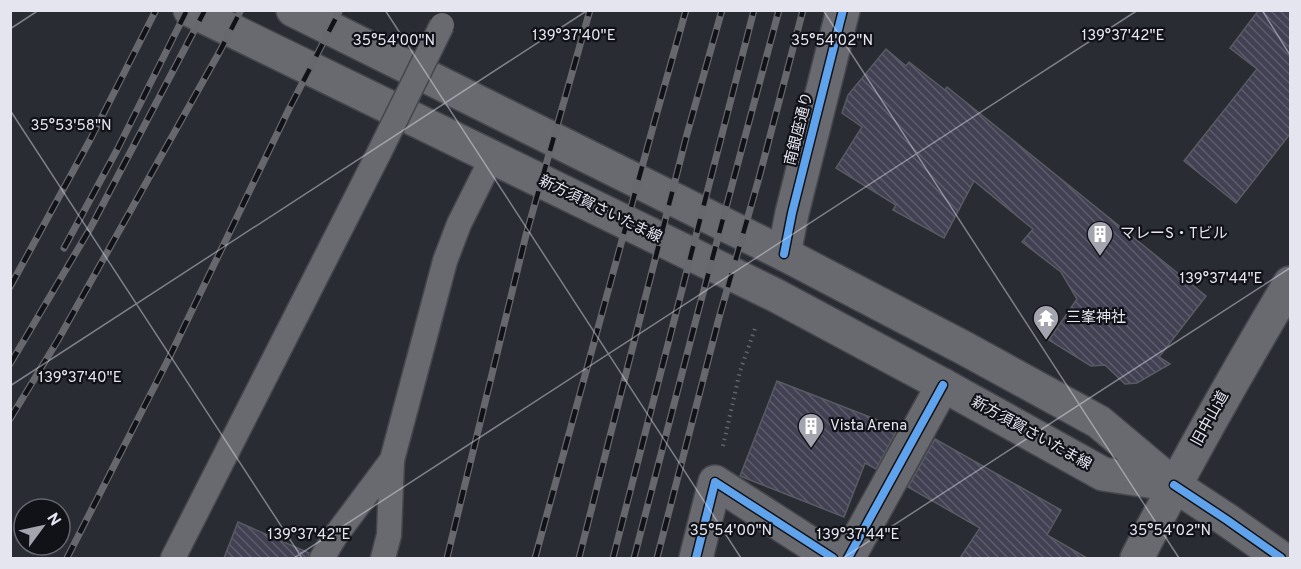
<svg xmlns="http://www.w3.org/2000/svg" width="1301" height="569" font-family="Overpass,'Noto Sans JP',sans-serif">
  <defs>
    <pattern id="building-back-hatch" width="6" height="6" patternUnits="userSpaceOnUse" patternTransform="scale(1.5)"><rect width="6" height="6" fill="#414153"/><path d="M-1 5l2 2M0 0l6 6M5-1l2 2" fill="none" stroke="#5c5c6c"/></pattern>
  </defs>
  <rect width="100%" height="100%" fill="#2a2c34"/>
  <!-- building -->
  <g fill="url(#building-back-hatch)" stroke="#595b62" stroke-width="1.5">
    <polygon points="1290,10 1290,134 1236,203 1184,161 1257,69 1230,48 1258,11"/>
    <polygon points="886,49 906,66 909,62 945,90 947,87 1206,296 1159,357 1170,364 1137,383 1125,384 1105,365 1091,366 1049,340 1077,299 1061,272 1022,242 1033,229 974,181 944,238 893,210 896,205 836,168 862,127 842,113 848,95"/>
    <polygon points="777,381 898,428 876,469 865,463 844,517 740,476"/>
    <polygon points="935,439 1061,510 1047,535 1087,558 960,558 980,528 908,487"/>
    <polygon points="238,522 309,553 308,558 224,558"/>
  </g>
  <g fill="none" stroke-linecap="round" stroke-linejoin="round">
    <!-- service casing -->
    <g stroke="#46474d" stroke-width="27">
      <g id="service">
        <polyline points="173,558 379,153"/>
        <polyline points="322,558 336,535 392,460 445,261 459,224 492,158"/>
        <polyline points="383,558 389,535 392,460"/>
      </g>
    </g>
    <!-- minor casing -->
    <g stroke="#46474d" stroke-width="36">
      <g id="minor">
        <polyline points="784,254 792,213 843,10"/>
        <polyline points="696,558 715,482 833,558"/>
        <polyline points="848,558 943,385"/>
      </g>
    </g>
    <!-- tertiary casing -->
    <g stroke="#46474d" stroke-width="36">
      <polyline id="tertiary" points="1174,485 1227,520 1281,558"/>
    </g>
    <!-- secondary casing -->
    <g stroke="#46474d" stroke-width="36">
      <g id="secondary">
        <polyline points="190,10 775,295 943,385 1103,474 1174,485"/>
        <polyline points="293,10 784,254 964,348 1099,422 1174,485"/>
        <path d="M 1137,558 C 1185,464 1236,374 1290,283"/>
      </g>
    </g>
    <!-- path -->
    <polyline stroke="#63646a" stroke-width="4" stroke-dasharray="1.5 4.5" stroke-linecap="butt" points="723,446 740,371 756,326"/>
    <!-- service -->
    <use href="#service" stroke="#696a70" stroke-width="24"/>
    <!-- minor -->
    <use href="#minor" stroke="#696a70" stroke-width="33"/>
    <!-- tertiary -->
    <use href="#tertiary" stroke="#696a70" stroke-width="33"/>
    <!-- secondary -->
    <use href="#secondary" stroke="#696a70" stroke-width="33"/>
    <!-- rail casing -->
    <g stroke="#66686d" stroke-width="7">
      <g id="rail">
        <polyline points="64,248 117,150 187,10"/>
        <polyline points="10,287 90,140 156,10"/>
        <polyline points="10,364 91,227 205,10"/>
        <polyline points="10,419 58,340 220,51 241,10"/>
        <polyline points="67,558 170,356 289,109 340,10"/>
        <polyline points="447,558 526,235 590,10"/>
        <polyline points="535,558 656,116 686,10"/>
        <polyline points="579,558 687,134 722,10"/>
        <polyline points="613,558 754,10"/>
        <polyline points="634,558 698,312 779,10"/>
        <polyline points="657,558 719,318 759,178 803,10"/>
      </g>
    </g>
    <!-- rail -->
    <use href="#rail" stroke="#111118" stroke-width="4.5" stroke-dasharray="14" stroke-linecap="butt"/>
    <!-- service-bridge casing -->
    <g stroke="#46474d" stroke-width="27" stroke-linecap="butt">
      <polyline id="service-bridge" points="379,153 442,25"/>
    </g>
    <!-- service-bridge -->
    <use href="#service-bridge" stroke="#696a70" stroke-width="24"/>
    <!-- cycleway casing -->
    <g stroke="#111118" stroke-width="11">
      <g id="cycleway">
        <polyline points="784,254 792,213 843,10"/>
        <polyline points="1174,485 1227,520 1281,558"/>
        <polyline points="696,558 715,482 833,558"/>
        <polyline points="848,558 943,385"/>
      </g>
    </g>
    <!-- cycleway -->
    <use href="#cycleway" stroke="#60a3ed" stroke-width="8"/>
  </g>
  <!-- ticks -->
  <path fill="none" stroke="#e4e5ef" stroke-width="1.5" stroke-opacity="0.45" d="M 385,10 L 741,558M 823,10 L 1179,558M 1262,10 L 1290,55M 10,29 L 39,10M 10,110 L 302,558M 10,386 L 588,10M 294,558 L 1138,10M 843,558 L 1290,268"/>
  <!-- icons -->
  <defs>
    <g id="building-pin" transform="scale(1.35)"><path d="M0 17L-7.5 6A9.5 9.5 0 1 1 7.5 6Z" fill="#a3a4ae" stroke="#111118"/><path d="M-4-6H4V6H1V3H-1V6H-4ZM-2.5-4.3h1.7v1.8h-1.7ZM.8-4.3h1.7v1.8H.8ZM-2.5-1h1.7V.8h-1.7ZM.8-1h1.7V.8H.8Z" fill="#fff"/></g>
    <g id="temple-pin" transform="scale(1.35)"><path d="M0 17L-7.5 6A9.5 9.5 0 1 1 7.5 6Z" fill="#a3a4ae" stroke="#111118"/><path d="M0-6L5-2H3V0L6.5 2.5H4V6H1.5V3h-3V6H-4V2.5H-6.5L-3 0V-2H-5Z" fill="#fff"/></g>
  </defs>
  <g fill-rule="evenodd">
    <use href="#building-pin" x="1100" y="234"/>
    <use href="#temple-pin" x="1046" y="318"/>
    <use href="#building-pin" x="811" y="426"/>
  </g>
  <g text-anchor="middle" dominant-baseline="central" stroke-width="4.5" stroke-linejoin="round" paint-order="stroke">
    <!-- street labels -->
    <g font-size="15" fill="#e4e5ef" stroke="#111118">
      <text transform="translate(800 129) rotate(-76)">南銀座通り</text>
      <text transform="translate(600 210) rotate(26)">新方須賀さいたま線</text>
      <text transform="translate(1211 419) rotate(-61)">旧中山道</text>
      <text transform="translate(1031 434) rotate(29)">新方須賀さいたま線</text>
    </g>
    <!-- poi labels -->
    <g font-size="15" fill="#e4e5ef" stroke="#111118" text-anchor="start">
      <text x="1120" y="234">マレーS・Tビル</text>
      <text x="1066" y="318">三峯神社</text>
      <text x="830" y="426">Vista Arena</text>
    </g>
  </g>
  <g font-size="15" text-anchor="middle" fill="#e4e5ef" stroke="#111118" stroke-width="4.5" stroke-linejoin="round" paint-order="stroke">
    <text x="574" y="40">139°37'40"E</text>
    <text x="1123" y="40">139°37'42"E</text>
    <text x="832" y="45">35°54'02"N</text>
    <text x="394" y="45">35°54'00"N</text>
    <text x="71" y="130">35°53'58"N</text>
    <text x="1221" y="283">139°37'44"E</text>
    <text x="80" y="382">139°37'40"E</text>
    <text x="731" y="535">35°54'00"N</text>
    <text x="1170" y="535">35°54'02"N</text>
    <text x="309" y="539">139°37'42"E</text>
    <text x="858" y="539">139°37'44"E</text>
  </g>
  <!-- border -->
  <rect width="1301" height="569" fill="none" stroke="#e4e5ef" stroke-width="24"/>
  <!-- north arrow -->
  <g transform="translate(42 527) rotate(57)"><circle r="28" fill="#111118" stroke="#65666e" stroke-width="1.5"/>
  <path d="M0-4.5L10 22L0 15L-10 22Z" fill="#a3a4ae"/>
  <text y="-9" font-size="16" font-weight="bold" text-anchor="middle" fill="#e4e5ef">N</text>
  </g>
</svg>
